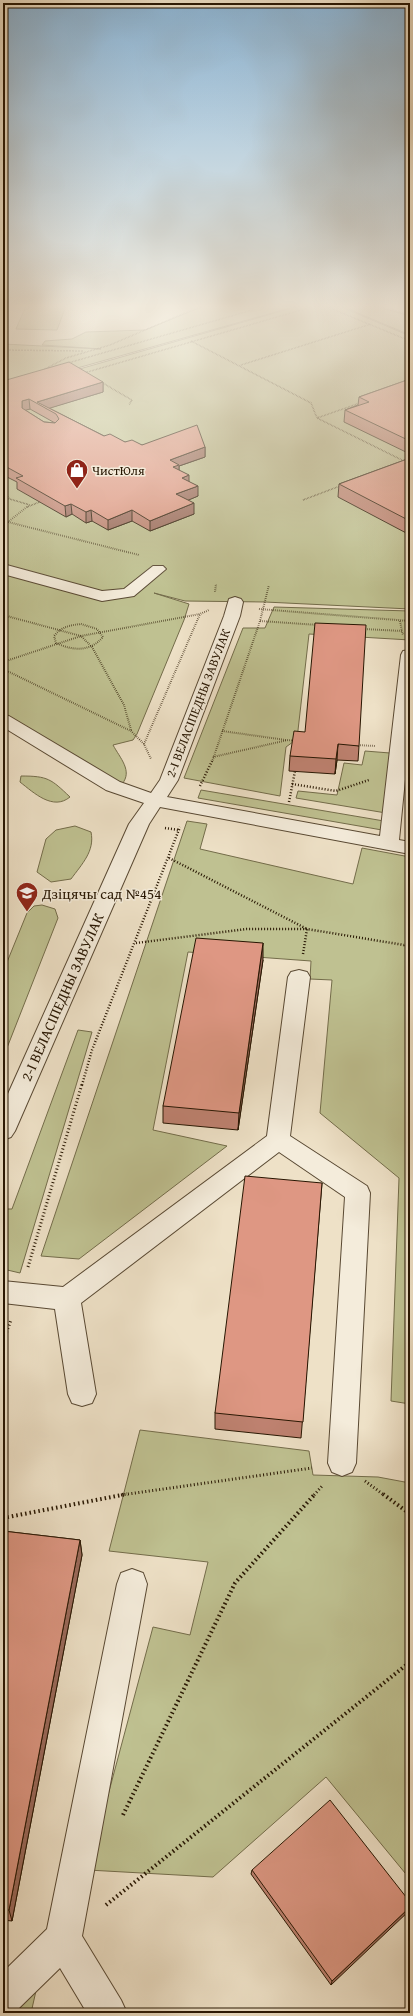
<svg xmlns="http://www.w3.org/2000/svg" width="413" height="2016" font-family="'Gentium Book Plus',serif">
  <rect width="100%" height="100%" fill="#eee1c7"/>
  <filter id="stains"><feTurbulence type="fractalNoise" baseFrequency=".005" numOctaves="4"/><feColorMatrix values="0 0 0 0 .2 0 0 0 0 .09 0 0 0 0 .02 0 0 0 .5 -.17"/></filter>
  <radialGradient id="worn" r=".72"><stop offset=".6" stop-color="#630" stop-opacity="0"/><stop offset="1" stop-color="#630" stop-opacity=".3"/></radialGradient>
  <!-- green -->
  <g fill="#bfc191" stroke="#736c4a">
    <polygon points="26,306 66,306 57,330 16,329"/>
    <polygon points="204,306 297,306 3,389 3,344 101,349 42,345 45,341 72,339 86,332 145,330"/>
    <path d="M 299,306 L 339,306 L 410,336 L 410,609 L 265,602 L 185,601 L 154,593 L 189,604 L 184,620 L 137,734 L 133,740 L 113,745 C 120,758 133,771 122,784 L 3,714 L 3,594 L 5,594 L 3,593 L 3,391 Z"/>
    <polygon points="341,306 375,306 410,316 410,335"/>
    <polygon points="274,607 410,611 410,640 309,634 297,739 286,747 280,796 184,778 243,628 265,628"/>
    <polygon points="365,751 390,753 386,813 296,798 298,791 337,795 344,763 362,765"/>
    <path d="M 21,776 C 48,776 51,779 70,797 C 53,811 34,793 20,782 Z"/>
    <polygon points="201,790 384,821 382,830 198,798"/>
    <polygon points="187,821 207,824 200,849 353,884 362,848 410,857 410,1404 391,1401 399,1178 320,1113 332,980 310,979 311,961 188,952 153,1130 227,1146 79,1259 41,1256"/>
    <path d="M 75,826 L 91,832 C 95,851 82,864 71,879 L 51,882 L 37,872 L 46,839 L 56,830 Z"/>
    <polygon points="42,905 55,909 58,918 3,1058 3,972 27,913 34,906"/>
    <polygon points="78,1030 92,1032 20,1273 3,1269 3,1209 12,1209"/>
    <polygon points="140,1430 309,1451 313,1475 378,1477 410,1483 410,1879 326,1777 213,1877 88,1870 153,1627 190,1635 208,1562 109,1551"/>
    <polygon points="38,1982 31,2013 11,2013"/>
  </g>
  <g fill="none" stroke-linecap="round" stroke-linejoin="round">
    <!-- minor casing -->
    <g stroke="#594933" stroke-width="2">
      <g id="minor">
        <polygon points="3,564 102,591 124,589 153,566 163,566 166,569 134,596 102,601 3,574"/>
        <polygon points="235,597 241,599 243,602 240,616 178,780 167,797 380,836 401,655 403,651 409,650 410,729 399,840 410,842 410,854 160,807 149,824 15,1131 11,1137 3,1140 3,1105 129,824 144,803 106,790 3,727 3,715 9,716 120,782 151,793 160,780 224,616 229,599"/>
        <polygon points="299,970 307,972 310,977 290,1136 367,1186 370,1193 356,1463 352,1472 342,1476 332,1472 328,1463 345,1197 279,1152 81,1303 96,1394 92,1403 82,1406 72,1403 68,1394 55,1309 3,1303 3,1281 63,1287 267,1136 288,977 291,972"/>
        <polygon points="132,1569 143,1573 147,1584 82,1936 121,2000 127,2013 87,2013 60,1968 16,2011 3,2013 3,1972 47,1929 117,1584 121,1573"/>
      </g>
    </g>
    <!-- path-far4 -->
    <g stroke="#271602" stroke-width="1.5" stroke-dasharray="0.5 1" stroke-linecap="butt">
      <polyline points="325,306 410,341"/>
      <polyline points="379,306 410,315"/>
      <polyline points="191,341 311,403 317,418"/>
      <polyline points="3,350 84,351"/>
      <polyline points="68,363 266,306"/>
      <polyline points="241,365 371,324"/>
      <polyline points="43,370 66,358 110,345 201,306"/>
      <polyline points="86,374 84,373 315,306"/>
      <polyline points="101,382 132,400 129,405"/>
      <polyline points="360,403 317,418 406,462"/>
      <polyline points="3,493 9,498"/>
      <polyline points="3,497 30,505"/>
      <polyline points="303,500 340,486"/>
      <polyline points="27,507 42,501"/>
    </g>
    <!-- path-far3 -->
    <g stroke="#271602" stroke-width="2" stroke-dasharray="0.5 1.5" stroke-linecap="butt">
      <polyline points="8,522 139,555"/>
      <polyline points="3,526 28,506"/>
      <polyline points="215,592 216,584"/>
      <polyline points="259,609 410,621"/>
      <polyline points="3,615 81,636 92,647 124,705 131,730"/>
      <polyline points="260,621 318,625"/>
      <polyline points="400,621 402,631"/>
      <path d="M 81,624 L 97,629 L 103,637 C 90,652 73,651 56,643 L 54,636 C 61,627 70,625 81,624 Z"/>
      <polyline points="363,629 402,631 403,635"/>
      <polyline points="3,662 81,636 200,614 209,610"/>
      <polyline points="3,669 131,731 144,744 151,759"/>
      <polyline points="222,731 286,740"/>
      <polyline points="144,744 200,614"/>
      <polyline points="356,745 375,746"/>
      <polyline points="213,757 288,740 295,741"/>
      <polyline points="212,762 260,621 269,585"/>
    </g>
    <!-- path-far2 -->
    <g stroke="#271602" stroke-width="2.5" stroke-dasharray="1 2" stroke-linecap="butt">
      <polyline points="292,784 336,791 369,780"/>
      <polyline points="200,786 212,761"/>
      <polyline points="289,802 295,771"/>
      <polyline points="165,828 179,830"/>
      <polyline points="169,858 307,929"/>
      <polyline points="136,943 247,929 307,929"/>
      <polyline points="303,954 307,929 404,945 410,943"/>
      <polyline points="82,1085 92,1050 180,827"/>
    </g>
    <!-- path-far1 -->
    <g stroke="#271602" stroke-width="3" stroke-dasharray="1 2.5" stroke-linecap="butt">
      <polyline points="28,1267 82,1084"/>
      <polyline points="3,1342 11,1320"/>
      <polyline points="365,1481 384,1495"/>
      <polyline points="121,1495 312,1468"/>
      <polyline points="314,1495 323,1485"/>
    </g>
    <!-- path -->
    <g stroke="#271602" stroke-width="4" stroke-dasharray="1.5 3" stroke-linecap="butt">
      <polyline points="383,1494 410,1514"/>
      <polyline points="3,1518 127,1494"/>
      <polyline points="123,1815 235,1583 315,1494"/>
      <polyline points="106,1905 410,1662"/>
    </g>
    <!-- minor -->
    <use href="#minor" fill="#f4ecdb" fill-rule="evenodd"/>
  </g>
  <!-- wall -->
  <g fill="#bf8271" stroke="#271602" fill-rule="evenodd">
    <polygon points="410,379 410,454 344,422 345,410 358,405 359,397"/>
    <path d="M 3,381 L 103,382 L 103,392 L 49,408 L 104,436 L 125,442 L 142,445 L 205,447 L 205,457 L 179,466 L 179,470 L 189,481 L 198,496 L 188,500 L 194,514 L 150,531 L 132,521 L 108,530 L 92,521 L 86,523 L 72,514 L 66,517 L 17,489 L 17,482 L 3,475 ZM 30,409 L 55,423 L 44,422 L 25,410 Z"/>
    <polygon points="410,458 410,535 338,497 339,484"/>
    <polygon points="305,732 359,746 358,761 337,760 335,774 289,771 290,756"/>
    <polygon points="263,960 238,1130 163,1123 163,1106"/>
    <polygon points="322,1183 301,1438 215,1429 215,1413"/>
    <polygon points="3,1531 80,1540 82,1555 12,1921 3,1920"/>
    <polygon points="252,1870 410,1902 331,1985 251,1874"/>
  </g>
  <!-- shaded-wall -->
  <g fill="#9b6a5c" stroke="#271602">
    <polygon points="103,382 103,392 47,409 37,402"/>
    <polygon points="29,399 30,409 23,411 22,408 22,401"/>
    <polygon points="205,447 205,457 179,466 179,475 173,477 170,460"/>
    <polygon points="189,475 189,486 182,478"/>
    <polygon points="198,486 198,496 177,505 176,494"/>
    <polygon points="194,503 194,514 150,531 150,521"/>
    <polygon points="71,504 72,514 66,517 65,506"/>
    <polygon points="91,510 92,521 86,523 86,512"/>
    <polygon points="132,510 132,521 108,530 108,520"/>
    <polygon points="338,744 337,760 335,774 336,759"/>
    <polygon points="263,943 263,960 238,1130 239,1113"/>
    <polygon points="80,1540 82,1555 12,1921 9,1910"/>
    <polygon points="410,1907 410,1910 331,1985 332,1981"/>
  </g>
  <!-- building -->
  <g fill="#de9783" stroke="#271602" fill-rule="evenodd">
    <path d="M 69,362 L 103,382 L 37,402 L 104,436 L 110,434 L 125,442 L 132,440 L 142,445 L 197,425 L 205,447 L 170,460 L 179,465 L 173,467 L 189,475 L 182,478 L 198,486 L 176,494 L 194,503 L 150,521 L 132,510 L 108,520 L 91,510 L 86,512 L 71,504 L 65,506 L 16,478 L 23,476 L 3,465 L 3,381 ZM 29,399 L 56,414 L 59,419 L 55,423 L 44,422 L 22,408 L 22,401 Z"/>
    <polygon points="410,379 410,441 345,410 369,402 359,397"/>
    <polygon points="410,458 410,521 339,484"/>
    <polygon points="315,623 366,625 359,746 338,744 336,759 290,756 294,731 305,732"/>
    <polygon points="196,938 263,943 239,1113 163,1106"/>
    <polygon points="245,1176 322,1183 303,1422 215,1413"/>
    <polygon points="3,1531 80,1540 9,1910 3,1910"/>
    <polygon points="330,1800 410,1902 410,1907 332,1981 252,1870"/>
  </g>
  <!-- sky -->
  <linearGradient id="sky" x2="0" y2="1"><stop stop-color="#8bb6d8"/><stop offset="0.52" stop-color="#f7f2e6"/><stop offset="1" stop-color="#f7f2e6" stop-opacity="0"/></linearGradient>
  <rect width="413" height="589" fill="url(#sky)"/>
  <!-- icons -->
  <defs>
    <g id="shop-pin" transform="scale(1.15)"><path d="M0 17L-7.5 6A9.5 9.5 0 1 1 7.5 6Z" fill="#8f2418" stroke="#f4ecdb"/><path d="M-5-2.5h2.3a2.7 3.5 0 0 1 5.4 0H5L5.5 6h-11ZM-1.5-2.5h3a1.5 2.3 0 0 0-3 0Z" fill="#fff"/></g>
    <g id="school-pin" transform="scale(1.15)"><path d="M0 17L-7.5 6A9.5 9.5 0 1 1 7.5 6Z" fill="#8f2418" stroke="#f4ecdb"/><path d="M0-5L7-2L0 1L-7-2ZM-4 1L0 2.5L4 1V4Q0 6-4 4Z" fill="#fff"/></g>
  </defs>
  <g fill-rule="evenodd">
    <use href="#shop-pin" x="77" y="470"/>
    <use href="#school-pin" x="27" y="893"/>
  </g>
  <g text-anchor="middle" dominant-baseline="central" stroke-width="3" stroke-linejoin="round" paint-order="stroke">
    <!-- far-poi labels -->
    <g font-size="13" fill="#271602" stroke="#f4ecdb" text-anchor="start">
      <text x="92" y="470">ЧистЮля</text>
    </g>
    <!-- far-street labels -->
    <g font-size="13" fill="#271602" stroke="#f4ecdb">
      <text transform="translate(198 703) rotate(-69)">2-І ВЕЛАСІПЕДНЫ ЗАВУЛАК</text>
    </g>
    <!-- poi labels -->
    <g font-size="15" fill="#271602" stroke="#f4ecdb" text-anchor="start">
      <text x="42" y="893">Дзіцячы сад №454</text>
    </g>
    <!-- street labels -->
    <g font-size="15" fill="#271602" stroke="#f4ecdb">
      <text transform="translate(62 997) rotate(-66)">2-І ВЕЛАСІПЕДНЫ ЗАВУЛАК</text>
    </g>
  </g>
  <!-- margin -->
  <rect width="413" height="2016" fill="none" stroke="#eee1c7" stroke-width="16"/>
  <rect x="4" y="4" width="405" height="2008" fill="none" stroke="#271602" stroke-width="2"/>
  <rect x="8" y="8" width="397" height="2000" fill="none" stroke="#271602"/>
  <rect width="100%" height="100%" filter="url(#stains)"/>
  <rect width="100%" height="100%" fill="url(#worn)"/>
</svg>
